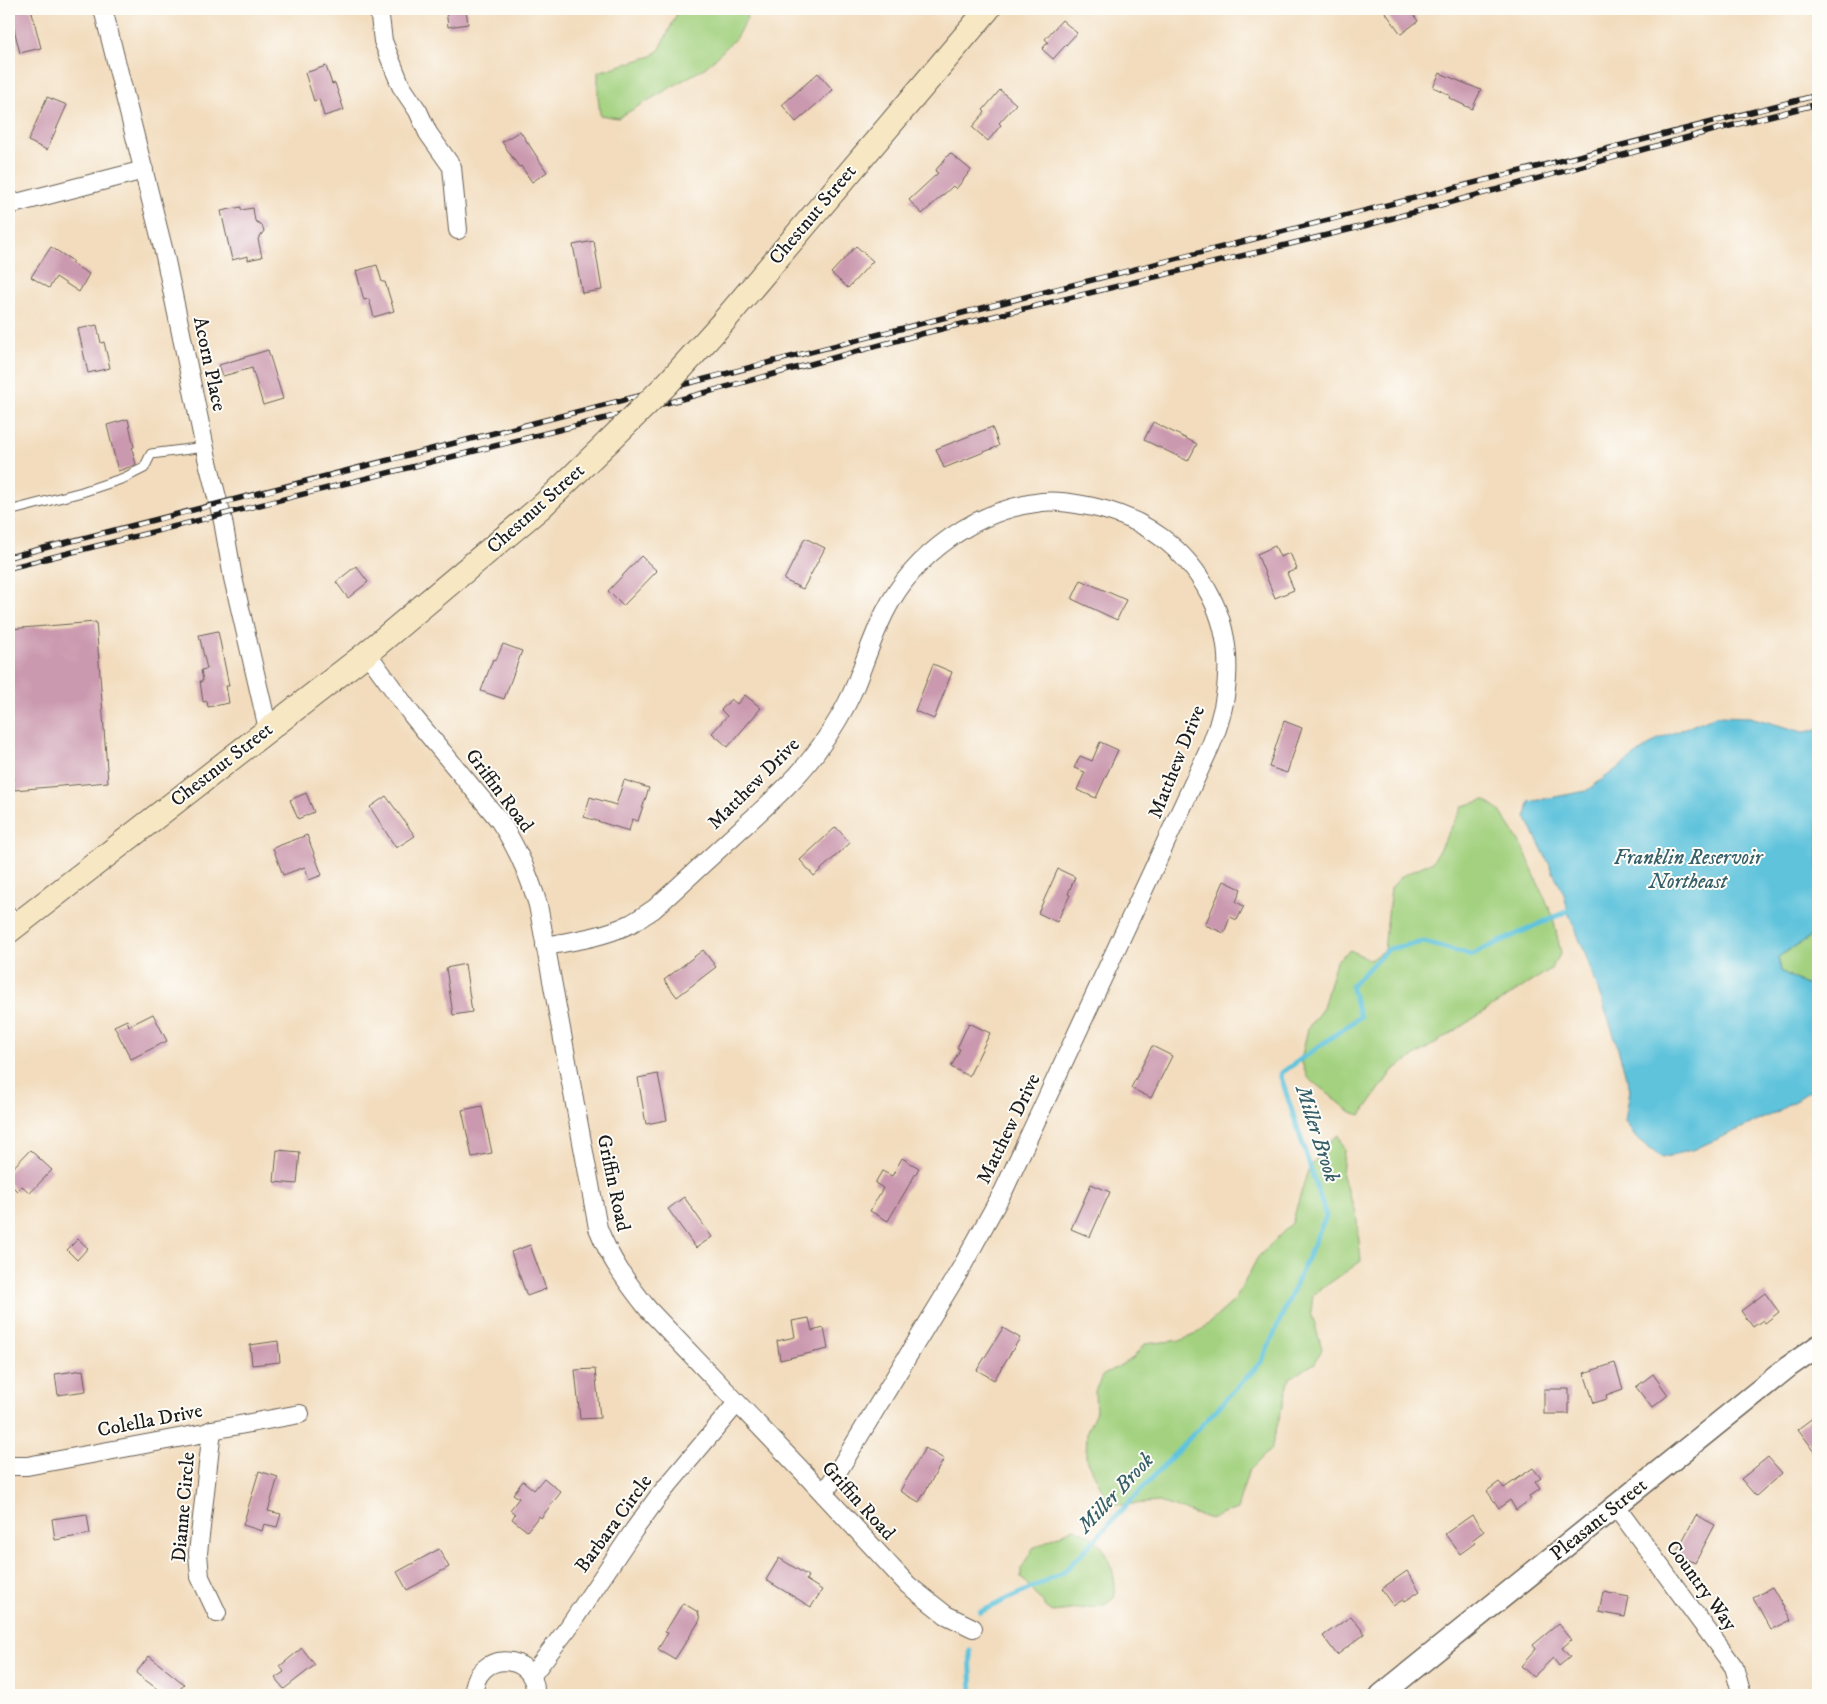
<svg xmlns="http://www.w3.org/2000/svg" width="1827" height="1704" font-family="'IM FELL DW Pica',serif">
  <rect width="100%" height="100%" fill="#fdfcf7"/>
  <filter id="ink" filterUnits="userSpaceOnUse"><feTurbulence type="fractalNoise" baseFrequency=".02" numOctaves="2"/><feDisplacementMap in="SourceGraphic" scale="10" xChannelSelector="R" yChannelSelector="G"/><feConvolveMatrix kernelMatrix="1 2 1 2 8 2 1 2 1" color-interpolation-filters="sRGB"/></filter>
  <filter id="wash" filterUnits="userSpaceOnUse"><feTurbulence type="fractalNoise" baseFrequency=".0096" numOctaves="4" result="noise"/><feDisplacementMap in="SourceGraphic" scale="20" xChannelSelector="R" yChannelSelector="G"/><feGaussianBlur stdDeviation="1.12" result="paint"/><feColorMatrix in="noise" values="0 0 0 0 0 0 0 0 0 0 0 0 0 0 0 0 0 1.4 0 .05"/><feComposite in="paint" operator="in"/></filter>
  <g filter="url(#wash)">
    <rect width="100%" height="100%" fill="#f2dcbd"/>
    <!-- green -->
    <g fill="#a3d17f" stroke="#60764e">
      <polygon points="679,9 744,9 747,19 735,39 706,67 618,118 600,115 598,96 598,72 652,56 660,49"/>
      <polygon points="1484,800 1500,811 1524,849 1536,879 1552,914 1561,953 1551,969 1393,1070 1361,1115 1351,1112 1307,1077 1301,1060 1308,1028 1323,1008 1336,961 1350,950 1370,960 1384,950 1391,888 1402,876 1433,861 1463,806"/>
      <polygon points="1818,932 1818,984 1805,985 1781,971 1778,957"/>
      <polygon points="1338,1135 1344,1150 1342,1176 1356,1212 1361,1261 1313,1295 1311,1312 1322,1349 1315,1363 1290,1378 1271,1449 1248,1472 1237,1509 1210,1519 1159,1502 1120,1505 1107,1500 1086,1457 1087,1432 1096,1411 1095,1391 1102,1376 1133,1358 1145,1344 1182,1340 1198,1333 1235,1300 1258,1257 1292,1223 1307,1173 1324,1146"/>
      <path d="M 1074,1528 C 1099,1537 1110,1553 1114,1578 C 1115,1586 1116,1591 1114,1598 L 1103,1606 L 1053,1612 L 1047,1608 L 1021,1577 L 1021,1569 L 1033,1548 Z"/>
    </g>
    <!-- water -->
    <polygon fill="#5ec3dc" stroke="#3d707c" points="1716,716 1750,717 1803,732 1818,730 1818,932 1778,957 1781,971 1805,985 1818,984 1818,1086 1777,1112 1695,1149 1662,1158 1635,1137 1625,1121 1630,1090 1613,1032 1585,953 1568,912 1564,894 1526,817 1529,802 1586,791 1658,739"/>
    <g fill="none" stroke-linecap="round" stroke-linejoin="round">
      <!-- stream -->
      <g stroke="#5ec3dc" stroke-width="5">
        <polyline points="980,1612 1063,1573 1262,1361 1326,1216 1280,1074 1360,1017 1351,986 1388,949 1424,942 1471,955 1574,908"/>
        <polyline points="970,1651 972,1695"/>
      </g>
    </g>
    <g id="blocks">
      <!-- building -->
      <g fill="#cb99af">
        <polygon points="9,9 31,9 41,48 20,53"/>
        <polygon points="446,9 466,9 468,24 448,27"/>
        <polygon points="1383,9 1409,9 1418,21 1401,34"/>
        <polygon points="1062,20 1077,33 1053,59 1042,49 1048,42 1045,39"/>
        <polygon points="326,66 332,84 335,83 344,110 324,116 319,99 314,101 305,73"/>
        <polygon points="818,73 833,90 796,122 782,105"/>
        <polygon points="1440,73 1481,90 1472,109 1449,98 1450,95 1433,87"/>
        <polygon points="1000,90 1016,104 999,123 1001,125 988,141 972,127 985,112 983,110"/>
        <polygon points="47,97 67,105 47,150 28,141"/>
        <polygon points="520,131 547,172 532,182 521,166 519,167 502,142"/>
        <polygon points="950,153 971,170 956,189 953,186 922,214 909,200 938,173 935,171"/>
        <polygon points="241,207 241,210 253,208 255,221 262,225 264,231 258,239 262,257 248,260 248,256 232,260 221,211"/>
        <polygon points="594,241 602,290 582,293 573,245"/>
        <polygon points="856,246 873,261 848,288 831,273"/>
        <polygon points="51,247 73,261 71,263 89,274 79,292 56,277 49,288 31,277"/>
        <polygon points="377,265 382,282 385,282 394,311 374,317 369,299 364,300 356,271"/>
        <polygon points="97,325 101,343 104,342 110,368 88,373 78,329"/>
        <polygon points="268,350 283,399 263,405 252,368 223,376 219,365"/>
        <polygon points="128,419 134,447 132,448 136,465 118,471 107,425"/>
        <polygon points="1153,422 1197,444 1188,461 1144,440"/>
        <polygon points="992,427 999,446 944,468 936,449"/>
        <polygon points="805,538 825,548 803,589 784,580"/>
        <polygon points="1275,546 1280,557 1290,553 1297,569 1287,573 1294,590 1275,598 1257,554"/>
        <polygon points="641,556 657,571 623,606 608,591"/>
        <polygon points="356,566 368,582 348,598 336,582"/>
        <polygon points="1081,580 1126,600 1117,620 1072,599"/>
        <polygon points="96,622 108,782 14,790 9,720 9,629"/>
        <polygon points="218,631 229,686 226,686 229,703 208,707 207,701 203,702 200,681 203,681 201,670 207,669 199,635"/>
        <polygon points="503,644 522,651 504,699 481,691 493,659 496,660"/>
        <polygon points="933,664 952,672 934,719 915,711"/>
        <polygon points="745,695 761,708 728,747 712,733 727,716 721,710 731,699 737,704"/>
        <polygon points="1284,721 1302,728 1287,773 1269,767"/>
        <polygon points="1100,742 1118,750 1096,798 1077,790 1085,772 1074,768 1080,756 1092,761"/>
        <polygon points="624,780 649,788 638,821 632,819 629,831 584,817 590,797 616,805"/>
        <polygon points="306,793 314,812 298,819 290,800"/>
        <polygon points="386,796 415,836 396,848 370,807"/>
        <polygon points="836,827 850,843 814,876 800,860"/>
        <polygon points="307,835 322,875 309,880 305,867 283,875 273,848"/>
        <polygon points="1058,869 1075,877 1068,894 1070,895 1057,922 1038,913"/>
        <polygon points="1224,881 1241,889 1236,902 1244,906 1237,920 1230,917 1224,933 1205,925"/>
        <polygon points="703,950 716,967 677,997 664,980"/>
        <polygon points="465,964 472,1012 453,1015 446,968"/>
        <polygon points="153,1014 167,1041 131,1059 114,1026 127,1020 129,1026"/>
        <polygon points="969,1023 990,1033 969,1076 951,1067 960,1049 957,1048"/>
        <polygon points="1152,1046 1172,1056 1151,1098 1131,1088"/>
        <polygon points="658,1074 667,1120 646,1124 638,1078"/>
        <polygon points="482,1106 492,1153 472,1157 462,1110"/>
        <polygon points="30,1150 52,1170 30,1193 22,1186 17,1191 9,1183 9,1172"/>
        <polygon points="277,1150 300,1152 297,1184 274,1182"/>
        <polygon points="902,1158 919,1168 888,1221 870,1211 883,1188 875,1183 882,1171 892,1176"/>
        <polygon points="1091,1184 1110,1192 1090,1237 1071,1229"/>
        <polygon points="684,1197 712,1237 696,1248 668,1209"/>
        <polygon points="78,1239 88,1248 77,1260 67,1250"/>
        <polygon points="530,1245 546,1289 527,1296 511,1252"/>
        <polygon points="1765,1293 1779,1312 1765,1323 1763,1320 1753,1327 1741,1311"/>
        <polygon points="809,1318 812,1331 824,1328 828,1349 780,1360 777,1341 795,1337 792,1321"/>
        <polygon points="1003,1328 1020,1338 994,1380 977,1370"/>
        <polygon points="278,1341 280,1362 252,1365 250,1345"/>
        <polygon points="1615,1363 1623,1389 1606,1395 1607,1399 1594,1403 1584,1373"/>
        <polygon points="595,1369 600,1418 580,1419 575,1370"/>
        <polygon points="83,1370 86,1391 58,1395 55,1374"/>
        <polygon points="1653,1374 1668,1395 1652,1408 1636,1387"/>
        <rect x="1544" y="1389" width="25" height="25"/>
        <polygon points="1818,1414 1818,1456 1798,1429"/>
        <polygon points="925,1448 944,1459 919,1502 900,1491"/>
        <polygon points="1768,1457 1782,1473 1756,1496 1741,1479"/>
        <polygon points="1533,1468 1541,1478 1535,1482 1540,1489 1529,1496 1531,1499 1516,1510 1510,1500 1499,1508 1487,1491 1499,1482 1504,1488"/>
        <polygon points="259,1471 278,1477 268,1511 281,1514 277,1527 264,1524 262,1531 243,1525"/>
        <polygon points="544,1478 561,1492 541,1518 539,1516 527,1531 512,1519 515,1514 510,1510 519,1498 513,1494 523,1481 534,1490"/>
        <polygon points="87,1514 90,1534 55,1540 52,1519"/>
        <polygon points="1472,1515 1484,1531 1472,1540 1475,1543 1460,1554 1445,1534"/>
        <polygon points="1696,1515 1715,1525 1695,1563 1676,1553"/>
        <polygon points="439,1549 449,1567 407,1590 397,1572"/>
        <polygon points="779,1558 808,1576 806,1580 822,1590 811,1607 766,1580"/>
        <polygon points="1407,1571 1420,1591 1405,1601 1404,1599 1393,1606 1381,1589"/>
        <polygon points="1772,1587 1791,1620 1771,1630 1753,1597"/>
        <polygon points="1603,1592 1629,1597 1625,1617 1599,1612"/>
        <polygon points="683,1603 698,1612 700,1620 675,1659 658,1649 668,1633 665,1632"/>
        <polygon points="1351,1616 1365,1634 1337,1655 1323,1636"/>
        <polygon points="1558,1624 1571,1640 1562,1648 1570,1657 1559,1666 1553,1658 1533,1677 1521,1666 1536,1649 1533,1645"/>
        <polygon points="302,1648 315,1665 284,1689 275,1678 284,1672 280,1666"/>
        <polygon points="149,1656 184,1684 175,1695 165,1695 136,1673"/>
      </g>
    </g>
  </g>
  <g filter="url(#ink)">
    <use href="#blocks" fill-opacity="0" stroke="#675f54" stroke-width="1"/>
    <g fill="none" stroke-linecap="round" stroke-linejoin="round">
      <!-- service casing -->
      <g stroke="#675f54" stroke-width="11">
        <g id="service">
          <polyline points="9,511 82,492 124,478 144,468 151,454 205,447"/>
          <polyline points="9,910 20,922"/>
        </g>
      </g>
      <!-- minor casing -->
      <g stroke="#675f54" stroke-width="20">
        <g id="minor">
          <polyline points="103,9 165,256 207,458 223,521 233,578 268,729"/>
          <polyline points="379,9 383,41 401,86 418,111 428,133 452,167 458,230"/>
          <polyline points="9,205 144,170"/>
          <path d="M 367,653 L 412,715 L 499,820 C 516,846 529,874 538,905 L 598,1228 C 611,1261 626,1281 648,1309 L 807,1476 L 908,1585 L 946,1615 L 973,1628"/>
          <path d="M 545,946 C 574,941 603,937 630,924 C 638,920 646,914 654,909 C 683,882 712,856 741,829 C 766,806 793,783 814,755 C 829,735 845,710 855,686 C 865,661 873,636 885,612 C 914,554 977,509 1042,502 C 1059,500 1076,504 1093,507 C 1144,518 1186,548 1210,595 C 1235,642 1231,697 1211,745 L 1004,1190 L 960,1270 L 824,1494"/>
          <polyline points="212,1430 198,1553 200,1577 217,1613"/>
          <polyline points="9,1466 27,1466 205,1433 212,1430 300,1414"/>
          <polyline points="1616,1506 1734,1667 1742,1695"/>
          <polyline points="532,1675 568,1628 634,1530 658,1497 737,1403"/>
          <path d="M 474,1695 C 473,1649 538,1651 535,1695"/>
        </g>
      </g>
      <!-- tertiary casing -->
      <g stroke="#675f54" stroke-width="24">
        <polyline id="tertiary" points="1381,1695 1788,1367 1818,1346"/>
      </g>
      <!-- secondary casing -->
      <g stroke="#675f54" stroke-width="26">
        <g id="secondary">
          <polyline points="723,322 988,9"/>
          <polyline points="9,931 367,653 542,506 607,443"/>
        </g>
      </g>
      <!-- service -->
      <use href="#service" stroke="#fff" stroke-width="9"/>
      <!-- minor -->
      <use href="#minor" stroke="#fff" stroke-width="18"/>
      <!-- tertiary -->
      <use href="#tertiary" stroke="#fff" stroke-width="21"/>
      <!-- secondary -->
      <use href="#secondary" stroke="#f7e8c3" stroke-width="24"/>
      <!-- rail casing -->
      <g stroke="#1c1c1c" stroke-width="5.5">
        <g id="rail">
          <path d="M 9,557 C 315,480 621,400 927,322 C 1224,246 1521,172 1818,95"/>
          <polyline points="9,568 678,400 921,334 1360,227 1718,129 1818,104"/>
        </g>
      </g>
      <!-- rail -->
      <use href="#rail" stroke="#fdfcf7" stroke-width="4" stroke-dasharray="11" stroke-linecap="butt"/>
      <!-- secondary-bridge casing -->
      <g stroke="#675f54" stroke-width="26" stroke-linecap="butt">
        <polyline id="secondary-bridge" points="607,443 667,384 723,322"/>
      </g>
      <!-- secondary-bridge -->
      <use href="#secondary-bridge" stroke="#f7e8c3" stroke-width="24"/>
    </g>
  </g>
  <g text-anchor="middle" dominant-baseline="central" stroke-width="4" stroke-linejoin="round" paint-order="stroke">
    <!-- street labels -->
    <g font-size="20" fill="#1c1c1c" stroke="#fdfcf7">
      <text transform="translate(813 215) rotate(-50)">Chestnut Street</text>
      <text transform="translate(209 364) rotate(78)">Acorn Place</text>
      <text transform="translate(536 509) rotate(-42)">Chestnut Street</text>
      <text transform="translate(1177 762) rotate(-68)">Matthew Drive</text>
      <text transform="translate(222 765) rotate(-38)">Chestnut Street</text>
      <text transform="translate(754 784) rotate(-45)">Matthew Drive</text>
      <text transform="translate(499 791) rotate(53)">Griffin Road</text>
      <text transform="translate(1009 1129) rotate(-64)">Matthew Drive</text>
      <text transform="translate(613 1183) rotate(78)">Griffin Road</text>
      <text transform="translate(150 1421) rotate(-11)">Colella Drive</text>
      <text transform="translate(858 1501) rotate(48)">Griffin Road</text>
      <text transform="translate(184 1507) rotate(-85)">Dianne Circle</text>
      <text transform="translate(1599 1520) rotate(-39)">Pleasant Street</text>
      <text transform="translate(614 1524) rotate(-54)">Barbara Circle</text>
      <text transform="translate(1701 1586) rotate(54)">Country Way</text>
    </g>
    <!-- water labels -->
    <g font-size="21" font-style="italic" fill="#365f69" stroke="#fdfcf7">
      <text x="1688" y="858">Franklin Reservoir<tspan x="1688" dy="24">Northeast</tspan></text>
      <text transform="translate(1317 1134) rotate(72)">Miller Brook</text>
      <text transform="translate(1116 1493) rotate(-47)">Miller Brook</text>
    </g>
  </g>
  <!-- margin -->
  <rect width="1827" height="1704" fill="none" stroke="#fdfcf7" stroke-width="30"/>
</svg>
